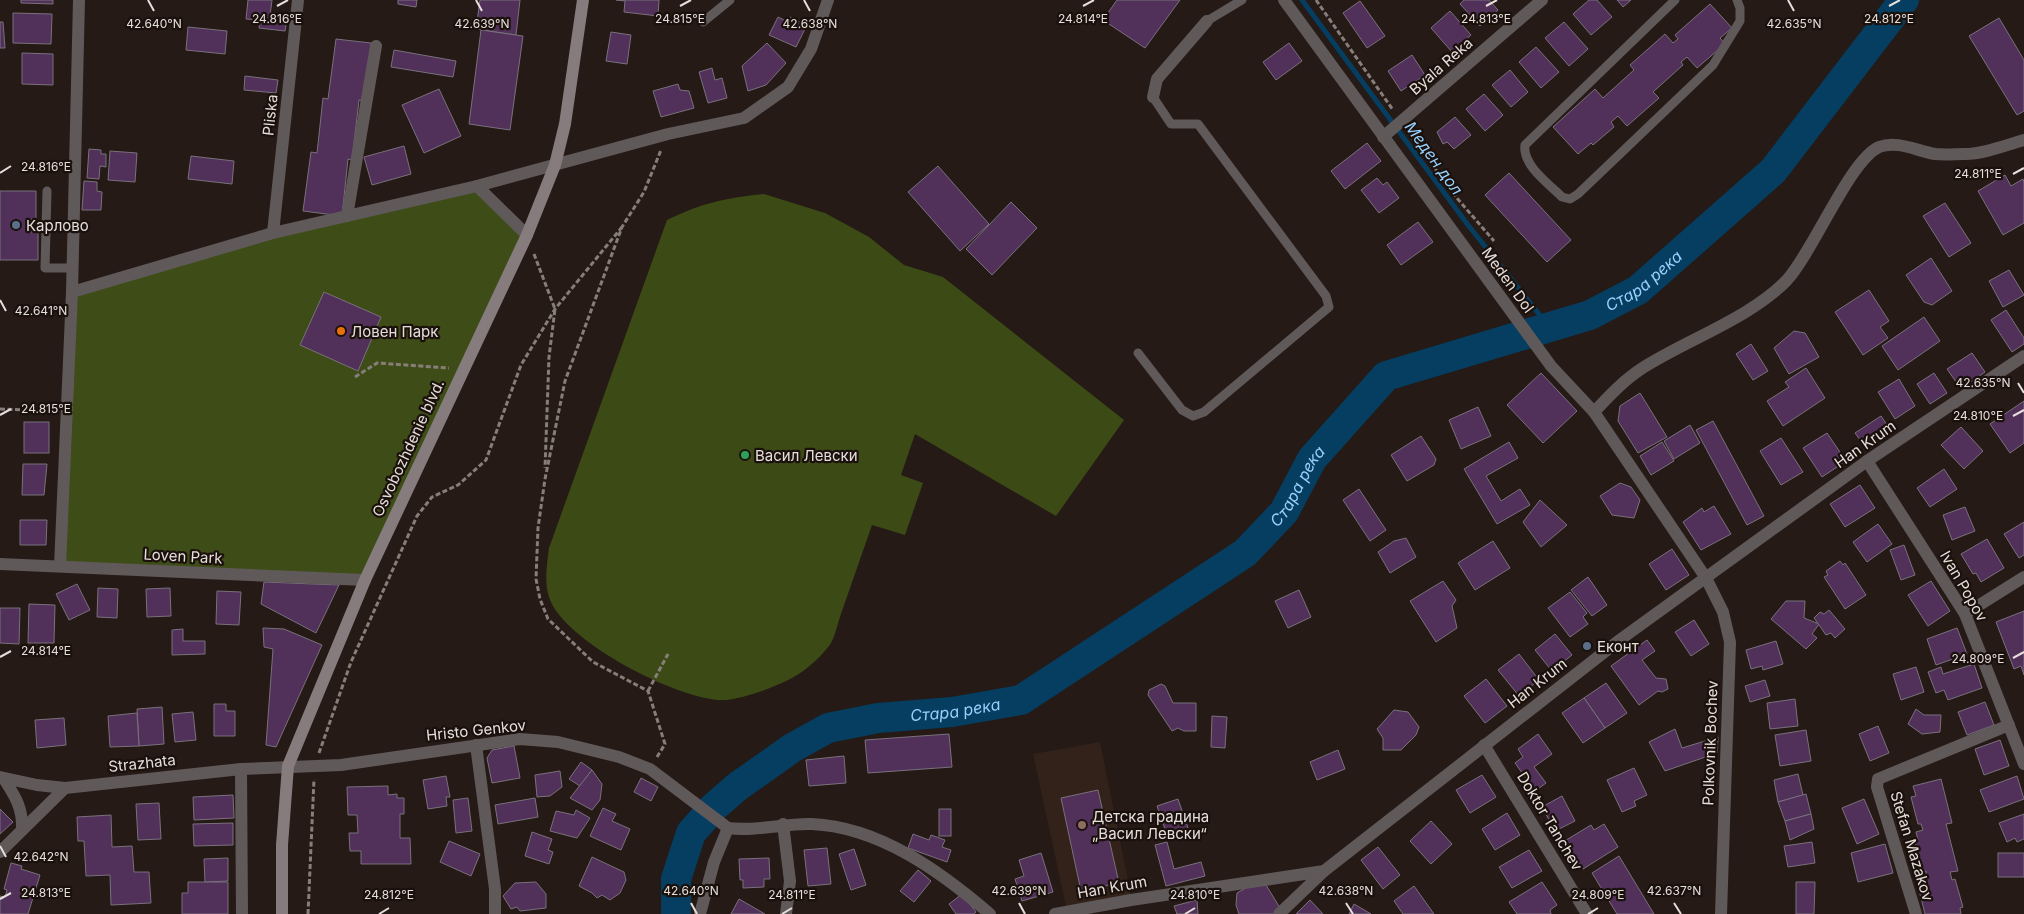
<svg xmlns="http://www.w3.org/2000/svg" width="2024" height="914" font-family="Inter,sans-serif">
  <rect width="100%" height="100%" fill="#251a15"/>
  <!-- built -->
  <polygon fill="#32221a" points="1100,742 1131,895 1067,911 1033,754"/>
  <!-- green -->
  <path fill="#3c4b16" d="M 764,194 L 825,213 L 869,237 L 904,265 L 943,277 L 1124,420 L 1056,516 L 915,434 L 901,475 L 923,483 L 905,535 L 872,525 C 862,554 852,582 842,611 C 838,621 836,634 831,643 C 825,652 815,662 807,668 C 791,682 748,698 726,700 C 683,703 562,641 549,597 C 544,581 547,564 549,548 L 667,220 C 702,203 725,198 764,194 Z"/>
  <!-- forest -->
  <polygon fill="#3e4d17" points="477,186 527,235 365,580 60,566 72,292 273,233"/>
  <g fill="none" stroke-linecap="round" stroke-linejoin="round">
    <!-- stream -->
    <polyline stroke="#053e60" stroke-width="5" points="1302,0 1468,225 1550,328"/>
    <!-- river -->
    <path stroke="#053e60" stroke-width="30" id="s1" d="M 676,914 L 676,879 L 691,833 L 714,807 L 737,787 L 792,748 L 828,728 L 878,718 L 952,712 L 1021,700 L 1245,553 L 1284,512 L 1312,459 L 1386,376 L 1590,315 L 1638,290 L 1773,171 L 1904,0"/>
  </g>
  <!-- building -->
  <g fill="#51305a" stroke="#79717c">
    <polygon points="21,0 53,0 53,4 21,3"/>
    <polygon points="248,0 272,0 270,16 287,18 285,31 259,28 260,20 246,19"/>
    <polygon points="398,0 417,0 416,7 398,4"/>
    <polygon points="480,0 520,0 516,35 476,29"/>
    <polygon points="616,0 659,0 658,16 624,12 625,1"/>
    <polygon points="1117,0 1180,0 1145,48 1103,20"/>
    <polygon points="1464,0 1489,0 1498,10 1480,26 1460,4"/>
    <polygon points="1589,0 1597,0 1612,17 1591,35 1573,14"/>
    <polygon points="1617,0 1631,0 1623,7"/>
    <polygon points="1360,1 1385,36 1367,48 1343,13"/>
    <polygon points="1710,4 1732,28 1720,38 1725,44 1697,68 1687,57 1681,62 1683,65 1653,92 1659,98 1627,126 1618,116 1611,122 1614,127 1593,145 1591,143 1578,154 1553,127 1595,89 1603,98 1634,70 1630,65 1665,34 1673,43 1678,39 1675,35"/>
    <polygon points="1450,11 1471,35 1452,52 1431,28"/>
    <polygon points="13,13 52,14 51,44 13,43"/>
    <polygon points="778,17 788,22 790,17 807,25 796,47 769,35"/>
    <polygon points="1999,18 2024,60 2024,111 2017,115 1969,36"/>
    <polygon points="0,22 3,22 5,48 0,48"/>
    <polygon points="1564,22 1588,49 1569,66 1545,38"/>
    <polygon points="188,27 227,31 225,54 186,50"/>
    <polygon points="481,30 523,36 510,130 469,124"/>
    <polygon points="611,32 631,35 627,64 606,61"/>
    <polygon points="336,39 371,43 364,101 359,100 352,160 348,159 342,216 303,211 311,152 317,153 323,98 328,99"/>
    <polygon points="767,43 786,63 766,85 748,91 742,66"/>
    <polygon points="1289,43 1302,61 1276,80 1263,62"/>
    <polygon points="1536,47 1559,72 1541,88 1519,62"/>
    <polygon points="394,50 456,61 453,77 391,67"/>
    <polygon points="22,53 53,54 53,85 22,84"/>
    <polygon points="1412,55 1425,75 1401,91 1388,71"/>
    <polygon points="712,68 715,80 722,78 727,98 708,103 699,72"/>
    <polygon points="1510,70 1528,92 1511,107 1492,85"/>
    <polygon points="245,76 278,80 276,93 244,90"/>
    <polygon points="678,84 680,90 689,91 694,108 661,117 653,91"/>
    <polygon points="439,89 461,136 424,153 402,105"/>
    <polygon points="1484,94 1503,115 1485,131 1466,109"/>
    <polygon points="1455,117 1471,135 1454,149 1447,142 1443,144 1437,132"/>
    <polygon points="1367,143 1381,161 1345,189 1331,171"/>
    <polygon points="404,146 411,174 372,185 364,157"/>
    <polygon points="89,149 101,150 101,154 106,154 106,167 100,166 99,179 87,178"/>
    <polygon points="110,151 137,153 135,182 108,180"/>
    <polygon points="191,156 234,161 232,184 188,179"/>
    <polygon points="938,166 989,224 960,251 908,192"/>
    <polygon points="1509,173 1571,240 1547,262 1485,195"/>
    <polygon points="2005,175 2011,186 2023,179 2024,182 2024,223 2003,235 1978,191"/>
    <polygon points="1377,178 1383,185 1387,182 1399,198 1379,213 1361,190"/>
    <polygon points="84,181 97,182 97,191 102,192 101,210 82,210"/>
    <polygon points="0,191 36,191 36,219 31,219 31,232 38,232 38,260 0,260"/>
    <polygon points="1011,202 1037,228 992,275 966,249"/>
    <polygon points="1945,203 1971,243 1949,257 1923,216"/>
    <polygon points="1418,222 1433,242 1401,265 1387,245"/>
    <polygon points="1931,258 1952,291 1932,305 1924,302 1906,275"/>
    <polygon points="2009,270 2024,295 2003,307 1989,281"/>
    <polygon points="1869,290 1889,321 1880,327 1888,338 1863,355 1835,312"/>
    <polygon points="324,292 381,317 358,371 300,345"/>
    <polygon points="2006,310 2024,338 2024,344 2012,352 1991,320"/>
    <polygon points="1924,317 1940,341 1898,370 1882,346"/>
    <polygon points="1794,331 1805,333 1819,357 1789,374 1774,348"/>
    <polygon points="1751,344 1768,371 1753,380 1736,354"/>
    <polygon points="1972,353 1985,372 1961,389 1947,369"/>
    <polygon points="1806,368 1825,398 1783,426 1767,401 1789,387 1785,382"/>
    <polygon points="1541,373 1577,411 1543,443 1507,405"/>
    <polygon points="1934,373 1947,393 1930,404 1917,384"/>
    <polygon points="1899,379 1915,406 1895,419 1878,392"/>
    <polygon points="1640,393 1667,437 1638,453 1618,421 1620,406"/>
    <polygon points="2024,401 2024,443 2010,453 1990,424"/>
    <polygon points="1478,407 1491,436 1461,449 1449,420"/>
    <polygon points="1881,416 1891,431 1866,448 1855,433"/>
    <polygon points="1713,421 1764,516 1747,525 1696,430"/>
    <rect x="24" y="422" width="25" height="31"/>
    <polygon points="1690,425 1700,443 1674,459 1664,441"/>
    <polygon points="1961,427 1983,451 1964,469 1941,445"/>
    <polygon points="1827,433 1846,461 1822,477 1803,448"/>
    <polygon points="1421,436 1436,459 1434,465 1407,481 1391,455"/>
    <polygon points="1781,438 1803,472 1781,485 1760,451"/>
    <polygon points="1509,442 1518,458 1486,476 1501,501 1520,489 1530,505 1497,524 1464,469"/>
    <polygon points="1662,442 1674,461 1651,475 1640,456"/>
    <polygon points="23,464 47,464 44,495 22,495"/>
    <polygon points="1944,469 1957,489 1930,507 1917,488"/>
    <polygon points="1620,483 1631,487 1640,500 1634,518 1612,515 1600,496"/>
    <polygon points="1860,485 1875,508 1845,527 1830,504"/>
    <polygon points="1359,489 1386,530 1370,541 1343,500"/>
    <polygon points="1540,500 1567,525 1541,547 1523,522"/>
    <polygon points="1714,506 1731,534 1701,550 1683,522 1702,508 1704,512"/>
    <polygon points="1965,507 1975,531 1952,540 1943,515"/>
    <polygon points="20,520 47,520 46,545 20,545"/>
    <polygon points="2024,522 2024,555 2019,558 2004,534"/>
    <polygon points="1878,524 1892,544 1867,562 1853,542"/>
    <polygon points="1406,538 1416,557 1390,573 1378,552 1394,541"/>
    <polygon points="1987,539 2004,568 1981,582 1976,573 1973,574 1961,554"/>
    <polygon points="1493,541 1510,568 1475,590 1458,563"/>
    <polygon points="1904,545 1915,575 1901,580 1890,550"/>
    <polygon points="1672,549 1689,575 1666,590 1649,564"/>
    <polygon points="1840,561 1843,565 1845,563 1866,595 1845,609 1824,577 1828,575 1826,571"/>
    <polygon points="1588,577 1607,605 1592,616 1571,590"/>
    <polygon points="1443,581 1456,600 1452,606 1457,628 1436,642 1410,601"/>
    <polygon points="1931,581 1950,611 1928,626 1908,595"/>
    <polygon points="264,582 339,585 316,633 261,604"/>
    <polygon points="77,584 90,610 69,620 56,594"/>
    <polygon points="98,588 118,589 117,618 97,617"/>
    <polygon points="170,588 171,616 147,617 146,589"/>
    <polygon points="1299,590 1311,617 1288,628 1275,601"/>
    <polygon points="217,591 241,592 239,625 216,624"/>
    <polygon points="1570,592 1587,613 1583,617 1588,624 1570,637 1548,608"/>
    <polygon points="1786,601 1805,601 1804,618 1819,624 1812,634 1817,638 1806,649 1771,619"/>
    <polygon points="29,604 55,605 54,643 28,643"/>
    <polygon points="0,608 20,608 19,644 0,643"/>
    <polygon points="1829,610 1845,629 1835,638 1831,633 1826,635 1814,618 1820,612 1824,614"/>
    <polygon points="2024,611 2024,675 2021,666 2014,669 1996,622"/>
    <polygon points="1694,620 1709,644 1691,656 1675,632"/>
    <polygon points="263,628 284,629 322,645 276,747 266,745 273,649 264,647"/>
    <polygon points="1957,628 1967,654 1936,665 1927,639"/>
    <polygon points="183,629 183,641 205,641 205,654 172,655 172,630"/>
    <polygon points="1555,634 1572,655 1552,671 1535,650"/>
    <polygon points="1647,640 1655,651 1642,660 1656,678 1666,679 1668,689 1662,692 1658,691 1639,705 1611,666"/>
    <polygon points="1776,641 1783,664 1763,670 1762,666 1751,669 1746,650"/>
    <polygon points="1519,654 1539,680 1519,696 1498,670"/>
    <polygon points="1974,664 1982,688 1948,700 1944,690 1936,693 1928,672 1941,667 1943,674"/>
    <polygon points="1916,667 1924,692 1901,700 1893,674"/>
    <polygon points="1486,679 1507,706 1485,723 1464,696"/>
    <polygon points="1765,680 1770,696 1750,702 1745,686"/>
    <polygon points="1606,683 1627,713 1605,728 1584,698"/>
    <polygon points="1161,684 1165,686 1173,703 1196,703 1196,731 1184,731 1178,728 1172,731 1148,695 1149,690"/>
    <polygon points="1584,698 1605,728 1583,743 1562,713"/>
    <polygon points="1795,699 1798,726 1770,729 1767,703"/>
    <polygon points="1985,702 1994,725 1967,735 1958,712"/>
    <polygon points="214,704 226,704 226,711 235,711 235,736 214,736"/>
    <polygon points="162,707 164,744 139,746 137,709"/>
    <polygon points="1916,709 1924,715 1941,715 1940,732 1922,734 1908,724"/>
    <polygon points="1394,710 1408,712 1419,727 1416,735 1401,750 1383,750 1383,738 1377,729"/>
    <polygon points="193,712 196,740 175,742 172,714"/>
    <polygon points="137,713 139,746 110,747 108,716"/>
    <polygon points="1212,716 1227,717 1225,748 1211,747"/>
    <polygon points="64,718 66,745 37,748 35,720"/>
    <polygon points="1878,726 1889,753 1870,761 1859,734"/>
    <polygon points="1675,729 1682,748 1718,737 1717,753 1665,771 1649,742"/>
    <polygon points="1806,730 1811,761 1780,766 1775,735"/>
    <polygon points="949,734 952,767 868,773 865,740"/>
    <polygon points="1538,734 1552,754 1534,767 1546,783 1535,791 1515,763 1523,757 1518,749"/>
    <polygon points="2000,740 2009,766 1984,775 1975,749"/>
    <polygon points="514,746 520,778 492,783 487,758 492,750"/>
    <polygon points="1338,750 1345,769 1317,780 1310,762"/>
    <polygon points="844,756 846,783 809,786 806,760"/>
    <polygon points="581,762 592,770 580,786 569,779"/>
    <polygon points="1634,768 1647,795 1634,801 1636,806 1622,812 1607,780"/>
    <polygon points="592,770 602,784 600,800 592,810 570,798"/>
    <polygon points="560,771 562,787 550,796 537,797 535,775"/>
    <polygon points="1798,774 1803,795 1778,802 1774,780"/>
    <polygon points="1482,775 1496,797 1470,813 1456,790"/>
    <polygon points="446,776 450,797 446,797 447,806 428,809 423,780"/>
    <polygon points="2017,776 2024,799 1989,812 1980,790"/>
    <polygon points="641,778 658,787 651,801 634,792"/>
    <polygon points="1941,779 1952,823 1946,824 1958,871 1950,872 1952,880 1955,879 1963,907 1960,908 1961,914 1925,914 1918,886 1921,885 1919,876 1926,875 1926,871 1919,873 1913,846 1916,845 1914,841 1918,840 1916,832 1923,830 1921,824 1918,824 1911,797 1916,796 1913,786"/>
    <polygon points="388,786 388,795 397,794 397,798 404,798 404,814 400,814 400,838 410,838 411,864 361,864 361,851 350,851 349,833 358,833 357,815 348,815 347,787"/>
    <polygon points="1098,790 1119,883 1081,891 1061,798"/>
    <polygon points="1806,794 1811,814 1785,821 1778,802"/>
    <polygon points="233,795 234,818 194,820 193,797"/>
    <polygon points="1562,796 1575,821 1555,831 1542,807"/>
    <polygon points="468,798 472,831 456,833 453,800"/>
    <polygon points="535,798 538,817 498,824 495,805"/>
    <polygon points="1178,799 1188,828 1167,835 1157,806"/>
    <polygon points="1864,799 1879,834 1857,844 1842,808"/>
    <polygon points="159,803 161,839 138,840 136,804"/>
    <polygon points="603,808 616,814 612,821 630,829 621,850 590,836"/>
    <polygon points="0,809 13,822 0,834"/>
    <rect x="939" y="809" width="12" height="27"/>
    <polygon points="576,810 590,818 577,838 550,831 556,811 574,815"/>
    <polygon points="1507,813 1520,835 1495,850 1482,829"/>
    <polygon points="1811,814 1814,829 1790,840 1785,821"/>
    <polygon points="2024,814 2024,839 2017,842 2015,838 2007,842 1999,823"/>
    <polygon points="111,815 112,847 132,846 134,872 149,872 151,903 111,905 110,875 86,876 84,841 78,841 77,817"/>
    <polygon points="1431,821 1452,844 1431,864 1410,841"/>
    <polygon points="233,823 233,845 194,846 193,824"/>
    <polygon points="1604,824 1618,847 1583,869 1578,861 1575,863 1563,842 1591,825 1594,830"/>
    <polygon points="532,832 552,839 548,850 553,852 549,864 525,856"/>
    <polygon points="913,834 929,840 931,835 945,840 942,847 951,850 947,862 908,848"/>
    <polygon points="449,841 480,854 471,876 440,862"/>
    <polygon points="1167,842 1174,869 1201,862 1205,876 1166,886 1155,845"/>
    <polygon points="1812,842 1815,863 1788,867 1784,846"/>
    <polygon points="1885,844 1893,873 1858,882 1851,853"/>
    <polygon points="1378,847 1400,875 1383,889 1361,860"/>
    <polygon points="827,848 831,884 808,886 804,850"/>
    <polygon points="854,849 866,885 851,890 839,854"/>
    <polygon points="1529,850 1542,871 1512,888 1499,867"/>
    <polygon points="1041,853 1053,892 1022,901 1015,879 1024,876 1019,860"/>
    <rect x="1998" y="853" width="26" height="24"/>
    <polygon points="1619,856 1654,914 1617,914 1592,873"/>
    <polygon points="592,857 624,872 626,880 620,893 610,900 602,895 597,898 592,893 579,886"/>
    <polygon points="228,858 228,881 205,882 204,859"/>
    <polygon points="769,858 770,879 764,879 764,887 743,888 743,880 740,880 739,859"/>
    <polygon points="11,863 22,866 21,869 40,875 28,914 0,914 0,896 5,897 7,890 4,889"/>
    <polygon points="918,870 931,881 914,902 900,891"/>
    <polygon points="188,882 228,882 228,914 182,914 182,893 188,893"/>
    <polygon points="536,882 546,894 546,908 520,911 517,907 511,909 503,896 515,883"/>
    <polygon points="1542,882 1557,905 1550,910 1551,914 1517,914 1509,902"/>
    <polygon points="1796,882 1815,882 1814,914 1796,914"/>
    <polygon points="1253,884 1266,885 1280,908 1273,914 1239,914 1236,905 1237,893"/>
    <polygon points="1414,886 1434,914 1403,914 1394,901"/>
    <polygon points="962,894 976,912 974,914 956,914 949,904"/>
    <polygon points="739,899 765,914 731,914"/>
    <polygon points="1197,900 1198,914 1177,914 1174,906"/>
    <polygon points="1310,900 1323,914 1296,914"/>
    <polygon points="1354,904 1371,914 1349,914"/>
  </g>
  <g fill="none" stroke-linecap="round" stroke-linejoin="round">
    <!-- path -->
    <g stroke="#877e7a" stroke-width="3" stroke-dasharray="5 2.5" stroke-linecap="butt">
      <polyline points="1316,0 1393,110"/>
      <polyline points="1408,132 1456,197 1494,241"/>
      <polyline points="534,254 555,309 549,357 545,468"/>
      <polyline points="355,377 377,363 449,368"/>
      <polyline points="0,409 54,411"/>
      <polyline points="648,691 668,654"/>
      <polyline points="319,753 351,662 417,516 432,497 458,485 486,460 521,365 555,309 622,227"/>
      <polyline points="657,757 665,744 648,691 593,662 548,619 540,599 536,579 538,528 545,479 565,381 622,227 644,192 661,150"/>
      <polyline points="308,914 314,779"/>
    </g>
    <!-- service -->
    <g stroke="#60595a" stroke-width="9">
      <path d="M 1675,0 L 1525,145 C 1522,165 1549,184 1562,197 L 1570,199 L 1578,194 L 1713,65 L 1740,21 L 1740,8 L 1737,0"/>
      <polyline points="1207,21 1242,0"/>
      <polyline points="703,22 730,0"/>
      <polyline points="47,191 45,268 73,268"/>
      <polyline points="1138,353 1182,410 1193,416 1204,412 1329,307 1326,296 1198,124 1171,124 1153,97"/>
    </g>
    <!-- minor -->
    <g stroke="#60595a" stroke-width="12">
      <polyline points="1284,0 1551,366 1594,412 1706,578 1723,612 1730,642 1721,914"/>
      <polyline points="1153,97 1157,79 1207,21"/>
      <polyline points="1383,137 1542,0"/>
      <polyline points="477,186 527,235"/>
      <polyline points="347,216 376,46"/>
      <polyline points="273,233 298,0"/>
      <polyline points="72,292 273,233 477,186 668,134 744,118 788,87 811,49 828,0"/>
      <path d="M 1594,412 C 1609,396 1623,381 1641,369 C 1686,340 1751,318 1787,280 C 1814,250 1850,160 1879,147 C 1897,140 1917,151 1935,154 C 1944,155 1955,154 1965,154 C 1984,154 2006,145 2024,140"/>
      <polyline points="1867,461 1965,614 2024,764"/>
      <polyline points="0,564 365,580"/>
      <polyline points="60,566 72,292 79,0"/>
      <polyline points="1965,614 2024,577"/>
      <polyline points="476,745 495,889 495,914"/>
      <polyline points="1484,745 1587,914"/>
      <polyline points="241,769 242,914"/>
      <path d="M 0,777 L 37,785 L 65,788 L 241,769 L 341,765 L 520,739 L 558,742 L 619,757 L 650,769 L 728,828 C 756,832 784,823 812,824 C 879,827 940,871 990,914"/>
      <path d="M 4,779 C 15,796 23,808 22,830"/>
      <polyline points="783,824 790,881 786,914"/>
      <polyline points="0,852 65,788"/>
      <polyline points="700,914 714,862 728,828"/>
      <polyline points="1055,914 1131,900 1324,871 1621,639 1867,461 2024,356"/>
      <polyline points="1279,914 1324,871"/>
      <polyline points="1916,914 1877,787 1878,779 2009,725"/>
    </g>
    <!-- secondary -->
    <polyline stroke="#867b7d" stroke-width="12" points="282,914 282,845 288,766 365,580 527,235 555,165 565,124 583,0"/>
  </g>
  <!-- ticks -->
  <path fill="none" stroke="#e6dedb" stroke-width="2" d="M 148,0 L 154,11M 476,0 L 482,11M 804,0 L 810,11M 1788,0 L 1794,11M 277,6 L 288,0M 680,6 L 691,0M 1083,6 L 1094,0M 1486,6 L 1497,0M 1889,6 L 1900,0M 0,173 L 11,166M 2013,174 L 2024,168M 0,300 L 6,311M 2018,383 L 2024,393M 0,415 L 11,409M 2013,416 L 2024,410M 0,657 L 11,651M 2013,658 L 2024,652M 0,846 L 6,857M 0,899 L 11,893M 691,903 L 697,914M 1019,903 L 1025,914M 1346,903 L 1353,914M 1674,903 L 1681,914M 379,914 L 389,908M 782,914 L 792,908M 1185,914 L 1195,908M 1588,914 L 1598,908"/>
  <!-- markers -->
  <g fill="#5c6f8a" stroke="#1b110c" stroke-width="2">
    <circle cx="16" cy="225" r="5"/>
    <circle cx="1587" cy="646" r="5"/>
  </g>
  <circle fill="#e8710a" stroke="#1b110c" stroke-width="2" cx="341" cy="331" r="5"/>
  <circle fill="#2e9e5b" stroke="#1b110c" stroke-width="2" cx="745" cy="455" r="5"/>
  <circle fill="#8d6e63" stroke="#1b110c" stroke-width="2" cx="1082" cy="825" r="5"/>
  <g text-anchor="middle" dominant-baseline="central" stroke-width="4.5" stroke-linejoin="round" paint-order="stroke">
    <!-- street labels -->
    <g font-size="15" fill="#e6dedb" stroke="#1b110c">
      <text transform="translate(1441 66) rotate(-41)">Byala Reka</text>
      <text transform="translate(270 115) rotate(-84)">Pliska</text>
      <text transform="translate(1508 280) rotate(54)">Meden Dol</text>
      <text transform="translate(1865 444) rotate(-35)">Han Krum</text>
      <text transform="translate(408 448) rotate(-65)">Osvobozhdenie blvd.</text>
      <text transform="translate(183 556) rotate(3)">Loven Park</text>
      <text transform="translate(1964 586) rotate(60)">Ivan Popov</text>
      <text transform="translate(1537 683) rotate(-38)">Han Krum</text>
      <text transform="translate(476 730) rotate(-6)">Hristo Genkov</text>
      <text transform="translate(1710 743) rotate(-88)">Polkovnik Bochev</text>
      <text transform="translate(142 763) rotate(-6)">Strazhata</text>
      <text transform="translate(1550 821) rotate(59)">Doktor Tanchev</text>
      <text transform="translate(1912 846) rotate(73)">Stefan Mazakov</text>
      <text transform="translate(1112 887) rotate(-10)">Han Krum</text>
    </g>
    <!-- poi labels -->
    <g font-size="15" fill="#e6dedb" stroke="#1b110c" text-anchor="start">
      <text x="26" y="225">Карлово</text>
      <text x="351" y="331">Ловен Парк</text>
      <text x="755" y="455">Васил Левски</text>
      <text x="1597" y="646">Еконт</text>
      <text x="1092" y="816">Детска градина<tspan x="1092" dy="17">„Васил Левски“</tspan></text>
    </g>
    <!-- water labels -->
    <g font-size="16" font-style="italic" fill="#96d1fe" stroke="#1b110c">
      <text transform="translate(1434 158) rotate(54)">Меден дол</text>
      <text stroke="none"><textPath href="#s1" startOffset="1225">Стара река</textPath></text>
      <text stroke="none"><textPath href="#s1" startOffset="806">Стара река</textPath></text>
      <text stroke="none"><textPath href="#s1" startOffset="386">Стара река</textPath></text>
    </g>
  </g>
  <g font-size="12" text-anchor="middle" fill="#e6dedb" stroke="#1b110c" stroke-width="4.5" stroke-linejoin="round" paint-order="stroke">
    <text x="1083" y="23">24.814°E</text>
    <text x="277" y="23">24.816°E</text>
    <text x="680" y="23">24.815°E</text>
    <text x="1486" y="23">24.813°E</text>
    <text x="1889" y="23">24.812°E</text>
    <text x="154" y="28">42.640°N</text>
    <text x="482" y="28">42.639°N</text>
    <text x="810" y="28">42.638°N</text>
    <text x="1794" y="28">42.635°N</text>
    <text x="46" y="171">24.816°E</text>
    <text x="1978" y="178">24.811°E</text>
    <text x="41" y="315">42.641°N</text>
    <text x="1983" y="387">42.635°N</text>
    <text x="46" y="413">24.815°E</text>
    <text x="1978" y="420">24.810°E</text>
    <text x="46" y="655">24.814°E</text>
    <text x="1978" y="663">24.809°E</text>
    <text x="41" y="861">42.642°N</text>
    <text x="691" y="895">42.640°N</text>
    <text x="1019" y="895">42.639°N</text>
    <text x="1346" y="895">42.638°N</text>
    <text x="1674" y="895">42.637°N</text>
    <text x="46" y="897">24.813°E</text>
    <text x="389" y="899">24.812°E</text>
    <text x="792" y="899">24.811°E</text>
    <text x="1195" y="899">24.810°E</text>
    <text x="1598" y="899">24.809°E</text>
  </g>
</svg>
